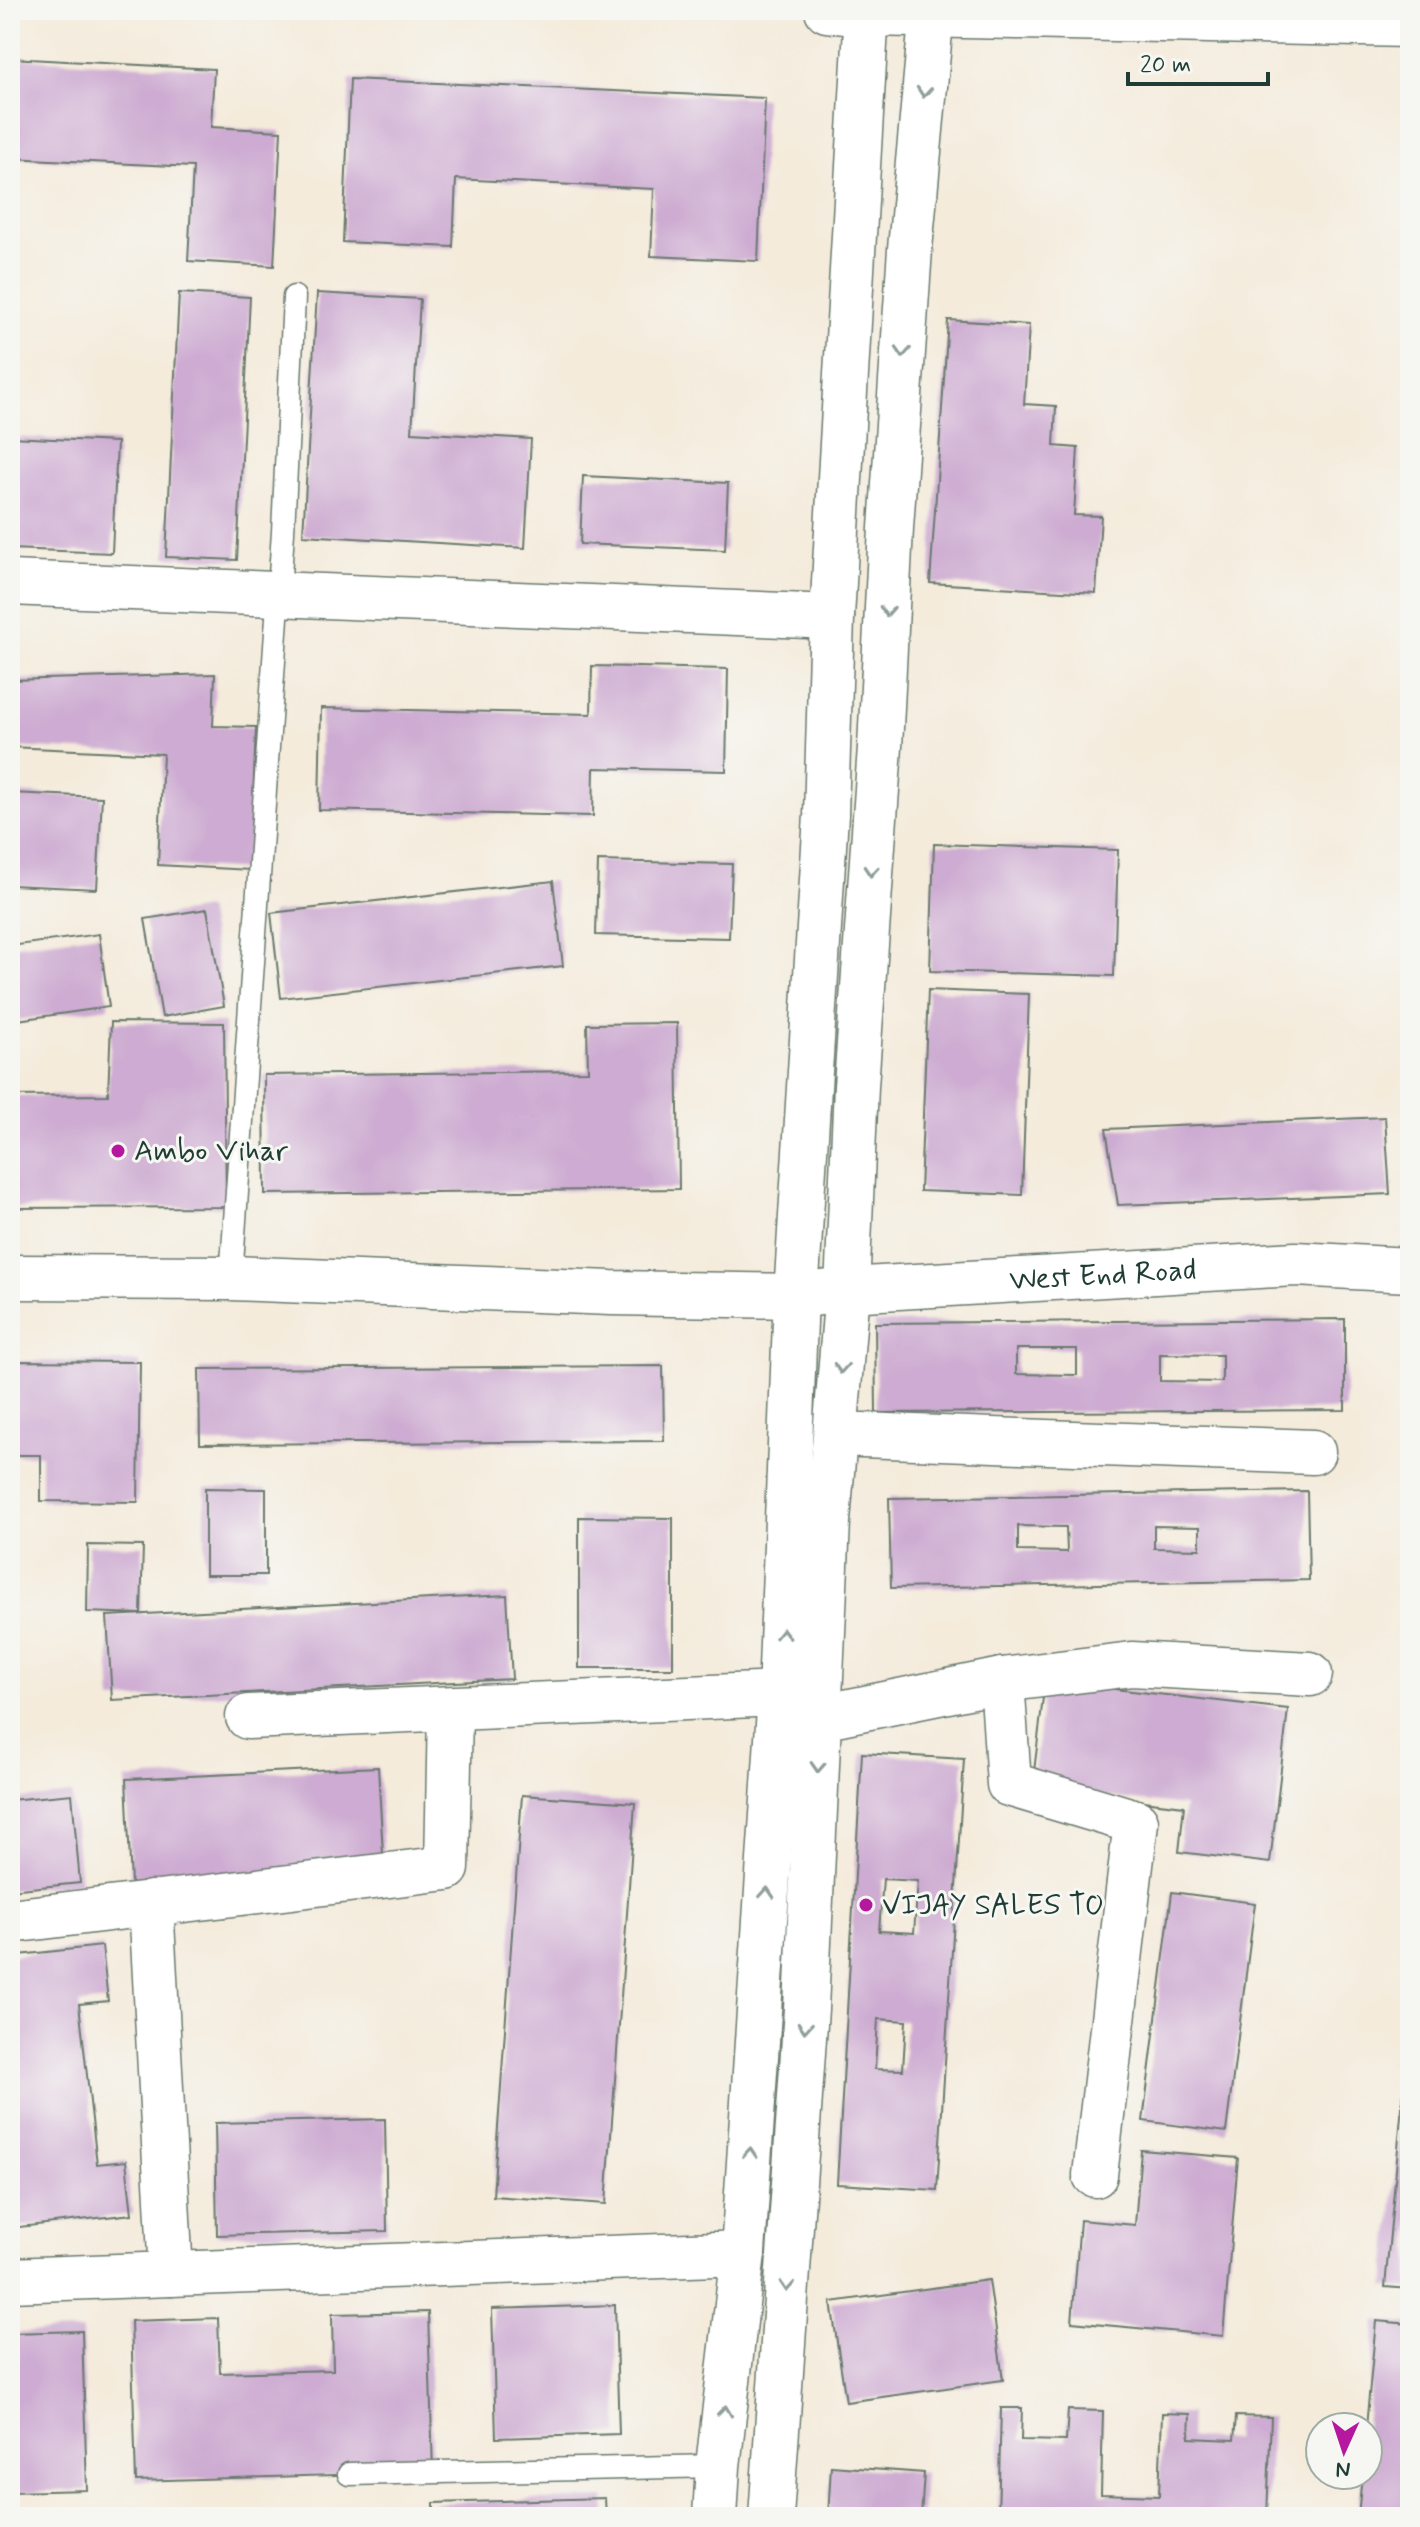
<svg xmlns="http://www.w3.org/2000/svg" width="1420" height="2527" font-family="Mynerve,sans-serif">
  <rect width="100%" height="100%" fill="#f6f6f2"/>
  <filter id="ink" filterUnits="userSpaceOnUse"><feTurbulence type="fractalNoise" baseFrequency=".0125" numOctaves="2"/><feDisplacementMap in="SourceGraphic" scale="16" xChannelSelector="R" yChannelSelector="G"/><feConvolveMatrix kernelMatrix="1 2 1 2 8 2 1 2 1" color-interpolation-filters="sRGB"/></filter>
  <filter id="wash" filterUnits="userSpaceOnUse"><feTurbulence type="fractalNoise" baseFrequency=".006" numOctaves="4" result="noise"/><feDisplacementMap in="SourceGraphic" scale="32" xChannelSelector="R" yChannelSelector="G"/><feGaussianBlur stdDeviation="1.8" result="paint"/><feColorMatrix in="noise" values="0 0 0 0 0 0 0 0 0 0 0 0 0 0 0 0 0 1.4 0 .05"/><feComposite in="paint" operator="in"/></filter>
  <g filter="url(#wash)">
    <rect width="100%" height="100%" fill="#f4ebdb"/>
    <g id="blocks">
      <!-- building -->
      <g fill="#cdabd2" fill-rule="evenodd">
        <polygon points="10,58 214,69 211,127 281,131 274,266 188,261 193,167 10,158"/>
        <polygon points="350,79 765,98 758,261 651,256 654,189 456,179 453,247 343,242"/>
        <polygon points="179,293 250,297 237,560 166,557"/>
        <polygon points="317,293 420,299 412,432 531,439 525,548 303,535"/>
        <polygon points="948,320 1029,325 1024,404 1056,406 1054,446 1078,448 1074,515 1101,516 1096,593 930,583"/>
        <polygon points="10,437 117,442 112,553 10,549"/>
        <polygon points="583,476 728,483 725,550 580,544"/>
        <polygon points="592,666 728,669 726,771 594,768 593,816 319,810 321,708 591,714"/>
        <polygon points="215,674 213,726 256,727 250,870 158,865 163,754 10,747 10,680"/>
        <polygon points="10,793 102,797 97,889 10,885"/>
        <polygon points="934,844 1118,850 1114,976 930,971"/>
        <polygon points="598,861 732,864 729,938 596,935"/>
        <polygon points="553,881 563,966 281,998 271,913"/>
        <polygon points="207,909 224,1006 162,1017 145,919"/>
        <polygon points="99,934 109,1007 10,1021 10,946"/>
        <polygon points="928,990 1029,994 1022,1195 920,1191"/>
        <polygon points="111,1022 224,1023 226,1207 10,1208 10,1096 108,1095"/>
        <polygon points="677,1023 679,1189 265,1194 264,1075 588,1071 587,1024"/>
        <polygon points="1385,1117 1390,1194 1118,1205 1106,1129"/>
        <path d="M 1345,1319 L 1345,1410 L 876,1413 L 875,1323 ZM 1016,1349 L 1077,1349 L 1077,1375 L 1016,1374 ZM 1160,1354 L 1222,1355 L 1222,1382 L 1160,1381 Z"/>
        <polygon points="10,1361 140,1362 138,1502 41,1501 41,1455 10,1455"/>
        <polygon points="663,1366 664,1441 200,1444 199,1369"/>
        <polygon points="205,1488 266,1489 266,1575 205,1575"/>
        <path d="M 1307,1491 L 1309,1580 L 891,1588 L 889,1498 ZM 1018,1526 L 1066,1527 L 1067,1552 L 1018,1551 ZM 1154,1526 L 1200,1527 L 1200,1549 L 1154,1548 Z"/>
        <polygon points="579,1517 673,1518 673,1668 579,1668"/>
        <polygon points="88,1545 143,1546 141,1614 87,1612"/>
        <polygon points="507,1595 512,1679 112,1700 107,1616"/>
        <polygon points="1045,1681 1288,1709 1270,1863 1179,1852 1184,1806 1032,1788"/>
        <path d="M 862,1753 L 964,1759 L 937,2190 L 837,2184 ZM 883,1879 L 918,1881 L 914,1933 L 879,1931 ZM 878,2019 L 906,2021 L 903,2070 L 875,2069 Z"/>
        <polygon points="378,1767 384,1872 131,1884 126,1779"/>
        <polygon points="72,1794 80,1883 10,1890 10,1800"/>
        <polygon points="522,1795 635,1803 606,2204 493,2196"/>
        <polygon points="1172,1892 1255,1903 1226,2132 1143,2121"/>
        <polygon points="102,1946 108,2001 79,2004 97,2164 126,2161 132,2214 11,2228 10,1956"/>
        <polygon points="1408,2041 1410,2041 1410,2289 1385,2287"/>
        <polygon points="385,2119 387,2231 217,2235 215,2123"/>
        <polygon points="1141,2150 1238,2158 1223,2336 1072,2322 1080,2220 1135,2225"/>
        <polygon points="989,2280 1003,2380 846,2402 831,2302"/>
        <polygon points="615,2305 619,2434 496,2438 492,2309"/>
        <polygon points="428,2312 433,2472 136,2481 131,2321 218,2318 220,2373 333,2370 332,2314"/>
        <polygon points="1376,2321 1410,2324 1410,2517 1358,2517 1362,2475 1368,2475 1366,2427"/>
        <polygon points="82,2331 87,2490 10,2492 10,2333"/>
        <polygon points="1001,2408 1022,2408 1021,2440 1066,2441 1068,2410 1103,2411 1101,2494 1159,2496 1162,2413 1190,2414 1189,2438 1234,2440 1236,2416 1271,2417 1267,2517 998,2517"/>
        <polygon points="831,2466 924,2473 921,2517 828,2517"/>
        <polygon points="605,2498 606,2517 434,2517 434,2503"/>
      </g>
    </g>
  </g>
  <g filter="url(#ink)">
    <use href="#blocks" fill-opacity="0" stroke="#6a7a6e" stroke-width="2"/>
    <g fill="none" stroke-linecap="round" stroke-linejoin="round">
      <!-- service casing -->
      <g stroke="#6a7a6e" stroke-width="25">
        <g id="service">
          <polyline points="231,1278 283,532 294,297"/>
          <polyline points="349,2474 718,2466"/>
        </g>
      </g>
      <!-- minor casing -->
      <g stroke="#6a7a6e" stroke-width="47">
        <g id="minor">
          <polyline points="10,583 832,617"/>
          <path id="s1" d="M 10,1277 L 231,1278 L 611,1293 L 796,1296 L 847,1290 L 1295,1264 L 1410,1270"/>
          <polyline points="836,1434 1313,1452"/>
          <polyline points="1002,1680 1009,1784 1136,1822 1095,2175"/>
          <polyline points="248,1717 780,1694"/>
          <polyline points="821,1717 1002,1680 1132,1664 1310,1674"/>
          <polyline points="151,1903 171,2274"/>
          <polyline points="10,1921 447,1868 450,1709"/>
          <polyline points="10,2280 743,2253"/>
        </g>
      </g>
      <!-- tertiary casing -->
      <g stroke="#6a7a6e" stroke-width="47">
        <g id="tertiary">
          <polyline points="827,10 866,14 1410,25"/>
          <polyline points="715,2517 718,2466 743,2253 780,1694 796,1296 826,815 832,617 867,10"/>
          <polyline points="771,2517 806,2009 828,1521 847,1290 856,1086 880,747 891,528 910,249 932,10"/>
        </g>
      </g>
      <!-- service -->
      <use href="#service" stroke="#fff" stroke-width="22"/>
      <!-- minor -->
      <use href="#minor" stroke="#fff" stroke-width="44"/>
      <!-- tertiary -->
      <use href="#tertiary" stroke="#fff" stroke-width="44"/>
    </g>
    <!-- one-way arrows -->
    <defs><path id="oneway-chevron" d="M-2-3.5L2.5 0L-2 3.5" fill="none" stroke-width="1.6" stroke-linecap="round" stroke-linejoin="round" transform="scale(2)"/></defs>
    <g stroke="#8f9e9a">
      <use href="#oneway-chevron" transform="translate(924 92) rotate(95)"/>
      <use href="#oneway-chevron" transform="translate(903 352) rotate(94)"/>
      <use href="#oneway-chevron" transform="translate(887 611) rotate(93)"/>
      <use href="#oneway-chevron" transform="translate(871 871) rotate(94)"/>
      <use href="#oneway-chevron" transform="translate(841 1368) rotate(94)"/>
      <use href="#oneway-chevron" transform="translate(783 1634) rotate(-88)"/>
      <use href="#oneway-chevron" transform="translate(818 1767) rotate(93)"/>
      <use href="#oneway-chevron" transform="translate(767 1893) rotate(-86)"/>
      <use href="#oneway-chevron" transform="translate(805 2027) rotate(94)"/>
      <use href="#oneway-chevron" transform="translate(750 2153) rotate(-86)"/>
      <use href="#oneway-chevron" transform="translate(787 2286) rotate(94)"/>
      <use href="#oneway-chevron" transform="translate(725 2411) rotate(-83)"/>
    </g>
  </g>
  <!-- markers -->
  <g fill="#b5179e" stroke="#f6f6f2" stroke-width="3">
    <circle cx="118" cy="1151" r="8"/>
    <circle cx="866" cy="1905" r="8"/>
  </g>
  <g text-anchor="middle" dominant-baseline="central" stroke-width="6" stroke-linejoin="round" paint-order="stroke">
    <!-- poi labels -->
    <g font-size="30" fill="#1f3d34" stroke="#f6f6f2" text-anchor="start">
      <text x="134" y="1151">Ambo Vihar</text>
      <text x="882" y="1905">VIJAY SALES TO</text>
    </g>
    <!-- street labels -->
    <g font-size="30" fill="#1f3d34" stroke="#f6f6f2">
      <text stroke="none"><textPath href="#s1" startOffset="1094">West End Road</textPath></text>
    </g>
  </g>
  <!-- margin -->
  <rect width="1420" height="2527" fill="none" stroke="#f6f6f2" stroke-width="40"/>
  <!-- north arrow -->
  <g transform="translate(1344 2451) rotate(183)"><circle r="38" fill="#f6f6f2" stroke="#a0aca6" stroke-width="2"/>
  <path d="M0-6L14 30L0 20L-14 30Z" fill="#b5179e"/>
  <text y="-12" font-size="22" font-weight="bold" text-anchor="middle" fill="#1f3d34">N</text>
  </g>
  <!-- scale -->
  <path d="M1128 72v12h140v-12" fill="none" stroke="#1f3d34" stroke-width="4"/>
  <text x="1140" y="72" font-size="24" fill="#1f3d34" stroke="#f6f6f2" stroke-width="6" paint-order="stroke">20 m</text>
</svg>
